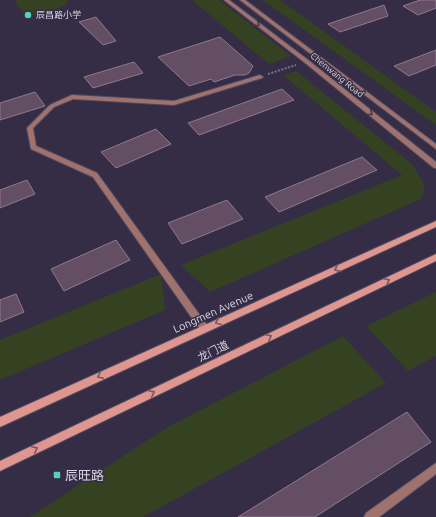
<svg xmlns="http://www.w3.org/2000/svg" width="436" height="517" font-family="Ubuntu,'Noto Sans SC',sans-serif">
  <rect width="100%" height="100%" fill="#352d45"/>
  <!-- green -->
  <g fill="#344221">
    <path d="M 14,0 L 69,0 C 61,12 40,13 26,17 Z"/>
    <polygon points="192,0 219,0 291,56 269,64"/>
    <polygon points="263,0 280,0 436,112 436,125"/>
    <polygon points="296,71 412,164 425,186 421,199 210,292 181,265 402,175 283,75"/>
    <polygon points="161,274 165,310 0,380 0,340"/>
    <polygon points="436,292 436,356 408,371 366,326"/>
    <polygon points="343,336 386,383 143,517 30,517 168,427"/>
  </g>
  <!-- building -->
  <g fill="#644e64" stroke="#907990">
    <polygon points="420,0 436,0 436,8 418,15 403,6"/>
    <polygon points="384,5 388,16 340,32 328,24"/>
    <polygon points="96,17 116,41 103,45 79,22"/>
    <polygon points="220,37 253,66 249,73 245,75 235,75 214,82 211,79 189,86 158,57"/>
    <polygon points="436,50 436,65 409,76 394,66"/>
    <polygon points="134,62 143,73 93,88 84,77"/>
    <polygon points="282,89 294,100 199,135 188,123"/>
    <polygon points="35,92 45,106 0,120 0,103"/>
    <polygon points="156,129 171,144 116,168 101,152"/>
    <polygon points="362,157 377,170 279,212 265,197"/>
    <polygon points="27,180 35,194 0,208 0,190"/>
    <polygon points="227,200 243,219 182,244 168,223"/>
    <polygon points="116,240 130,260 64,291 51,269"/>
    <polygon points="16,294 24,312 0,322 0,300"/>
    <polygon points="407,412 431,442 315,517 238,517"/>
  </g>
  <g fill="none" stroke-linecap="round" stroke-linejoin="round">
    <!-- service casing -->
    <g stroke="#534b62" stroke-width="2">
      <g id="service">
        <polygon points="260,75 263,77 262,78 174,105 73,99 54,107 33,128 36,146 97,173 207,325 208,328 207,331 204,332 201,331 93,177 31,149 27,128 50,105 72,95 174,101"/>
        <polygon points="436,463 436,474 379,517 364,517 366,513"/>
      </g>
    </g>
    <!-- tertiary casing -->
    <g stroke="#534b62" stroke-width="2">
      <g id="tertiary">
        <polygon points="224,0 229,0 308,60 436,162 436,168 434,168 304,62"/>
        <polygon points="240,0 245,0 436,144 436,149"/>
      </g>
    </g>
    <!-- secondary casing -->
    <g stroke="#534b62" stroke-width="2">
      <g id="secondary">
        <polygon points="436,221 436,227 0,427 0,417"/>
        <polygon points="436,254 436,261 0,471 0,461"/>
      </g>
    </g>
    <!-- path -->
    <polyline stroke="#777085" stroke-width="2" stroke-dasharray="2 1.5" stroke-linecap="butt" points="268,74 296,65"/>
    <!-- service -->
    <use href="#service" fill="#a0726e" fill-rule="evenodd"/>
    <!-- tertiary -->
    <use href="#tertiary" fill="#a0726e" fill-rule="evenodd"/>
    <!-- secondary -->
    <use href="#secondary" fill="#de968f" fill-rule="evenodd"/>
  </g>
  <!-- one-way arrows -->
  <defs><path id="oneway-chevron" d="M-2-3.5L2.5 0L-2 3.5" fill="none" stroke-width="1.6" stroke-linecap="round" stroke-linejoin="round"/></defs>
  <g stroke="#45374b">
    <use href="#oneway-chevron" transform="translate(257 24) rotate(37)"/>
    <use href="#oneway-chevron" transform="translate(370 113) rotate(39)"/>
  </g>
  <g stroke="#795763">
    <use href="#oneway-chevron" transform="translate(337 269) rotate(156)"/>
    <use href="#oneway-chevron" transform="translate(387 281) rotate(-26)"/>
    <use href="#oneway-chevron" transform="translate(218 322) rotate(157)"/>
    <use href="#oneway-chevron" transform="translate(269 337) rotate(-26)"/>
    <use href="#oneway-chevron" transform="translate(100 376) rotate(155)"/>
    <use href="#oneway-chevron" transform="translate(152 393) rotate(-26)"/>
    <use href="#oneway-chevron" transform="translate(35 449) rotate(-26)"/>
  </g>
  <!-- markers -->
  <g fill="#58cec0" stroke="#352d45" stroke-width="1.5">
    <circle cx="28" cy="15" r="4"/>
    <rect x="53" y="471" width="8" height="8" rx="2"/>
  </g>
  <g text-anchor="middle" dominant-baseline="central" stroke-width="3" stroke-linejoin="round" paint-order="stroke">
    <!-- far-poi labels -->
    <g font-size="9" fill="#dad6e5" stroke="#352d45" text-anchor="start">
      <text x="36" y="15">辰昌路小学</text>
    </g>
    <!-- far-street labels -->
    <g font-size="9" fill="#dad6e5" stroke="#352d45">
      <text transform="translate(337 75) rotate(39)">Chenwang Road</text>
    </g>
    <!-- street labels -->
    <g font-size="11" fill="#dad6e5" stroke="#352d45">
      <text transform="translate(213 312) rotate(-24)">Longmen Avenue</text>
      <text transform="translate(213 351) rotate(-26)">龙门道</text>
    </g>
    <!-- near-poi labels -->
    <g font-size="13" fill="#dad6e5" stroke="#352d45" text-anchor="start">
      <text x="65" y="475">辰旺路</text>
    </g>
  </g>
</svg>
